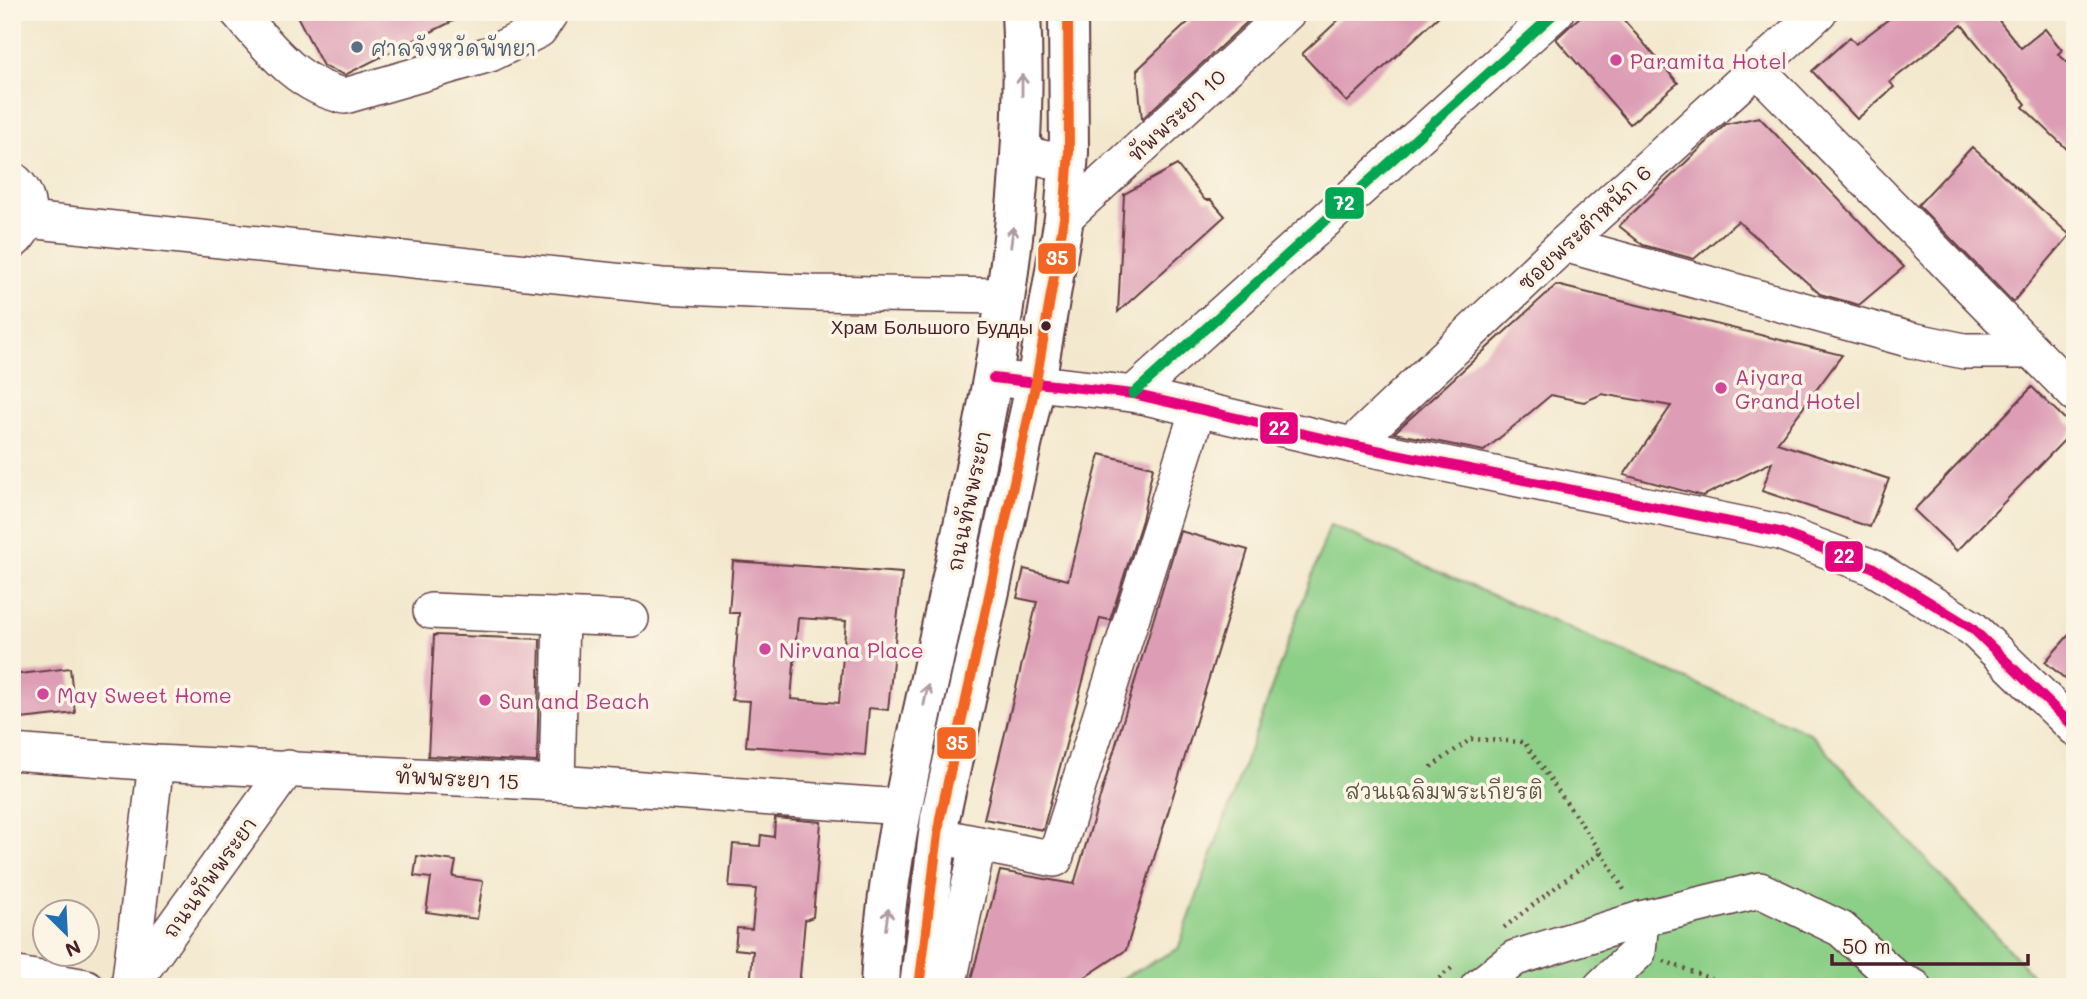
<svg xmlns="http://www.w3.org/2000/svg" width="2087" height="999" font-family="Mali,'Playpen Sans Thai',sans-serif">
  <rect width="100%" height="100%" fill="#fcf5e5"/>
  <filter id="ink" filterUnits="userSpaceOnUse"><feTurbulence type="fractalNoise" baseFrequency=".0143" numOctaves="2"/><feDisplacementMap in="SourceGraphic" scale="14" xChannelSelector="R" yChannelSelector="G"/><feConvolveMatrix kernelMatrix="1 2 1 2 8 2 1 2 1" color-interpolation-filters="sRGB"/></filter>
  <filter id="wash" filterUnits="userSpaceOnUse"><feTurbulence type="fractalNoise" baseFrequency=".00686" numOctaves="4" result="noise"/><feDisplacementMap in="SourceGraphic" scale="28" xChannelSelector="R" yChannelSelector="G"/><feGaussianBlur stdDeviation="1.57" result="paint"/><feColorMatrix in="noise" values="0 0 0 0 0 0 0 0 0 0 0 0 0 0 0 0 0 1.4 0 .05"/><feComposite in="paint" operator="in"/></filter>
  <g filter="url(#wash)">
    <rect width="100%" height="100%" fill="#f3e8cd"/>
    <!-- green -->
    <polygon fill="#8ccf87" stroke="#6b7759" stroke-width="2" points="1330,525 1810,733 2043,987 1105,987 1178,949"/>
    <g id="blocks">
      <!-- building -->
      <g fill="#dd9db5" fill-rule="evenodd">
        <polygon points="295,12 471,12 345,75 323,66"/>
        <polygon points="1199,12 1258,12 1142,119 1137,70"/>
        <polygon points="1347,12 1443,12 1347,102 1302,54"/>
        <polygon points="1585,12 1617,12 1678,83 1630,124 1556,39"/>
        <polygon points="1898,12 1992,12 2021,48 2045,29 2062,50 2058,54 2075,69 2075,157 2023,107 2026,104 1962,25 1890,82 1894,87 1857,119 1812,71 1850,37 1856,44"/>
        <polygon points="1759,117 1904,267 1859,305 1820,294 1738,221 1694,259 1643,245 1619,226 1726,124"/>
        <polygon points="1972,147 2070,235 2013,302 1918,205"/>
        <polygon points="1177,165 1205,200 1211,200 1225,216 1118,312 1124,194"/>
        <polygon points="1556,285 1842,355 1777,443 1889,479 1870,527 1762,491 1772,462 1703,496 1624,475 1671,406 1602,394 1584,402 1551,395 1484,451 1394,433"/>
        <polygon points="2032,387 2075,429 1957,551 1914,510"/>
        <polygon points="1100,454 1153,467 1142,520 1110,620 1100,618 1043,830 984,819 1037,602 1017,598 1024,569 1068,580"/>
        <polygon points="1180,531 1248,550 1126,950 1070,987 969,987 1000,871 1074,884"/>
        <path d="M 733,561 L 902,573 L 888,710 L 869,708 L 865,755 L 746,746 L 750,701 L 732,700 L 739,613 L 729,613 ZM 798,618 L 846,621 L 839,703 L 791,699 Z"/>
        <polygon points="2075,628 2075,687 2045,662"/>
        <polygon points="434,635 540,639 537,762 428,756"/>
        <polygon points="70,668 75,713 12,720 12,675"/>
        <polygon points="775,818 821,822 813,917 805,920 799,987 750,987 753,951 735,949 737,928 752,929 756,889 729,887 733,844 760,846 761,835 774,837"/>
        <polygon points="417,856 456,861 453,877 483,881 477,919 426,912 431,878 414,876"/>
      </g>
    </g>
  </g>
  <g filter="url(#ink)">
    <use href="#blocks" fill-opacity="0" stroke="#633d43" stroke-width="2"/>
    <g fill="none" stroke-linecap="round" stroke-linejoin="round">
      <!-- minor casing -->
      <g stroke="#633d43" stroke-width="38">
        <g id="minor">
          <path d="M 238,12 C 269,47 297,86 345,96 L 490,54 L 539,30 L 551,12"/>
          <polyline points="1756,68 2075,394"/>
          <polyline points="1022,153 1050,160 1069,152"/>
          <path d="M 12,179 C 33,195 33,225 12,242"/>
          <polyline points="1064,218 1288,12"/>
          <polyline points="28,220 662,286 813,293 1004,296"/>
          <polyline points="1564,244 1911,340 1964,351 2030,351"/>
          <polyline points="993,378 1133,394 1352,445 1779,532 1872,567 1972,628 2075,728"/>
          <polyline points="1133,394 1556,12"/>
          <polyline points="1352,445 1564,244 1819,12"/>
          <polyline points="431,611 631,619"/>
          <polyline points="12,752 156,763 557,783 902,807"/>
          <polyline points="557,783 561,615"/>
          <polyline points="938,836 1055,859 1198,409"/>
          <polyline points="12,974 86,987"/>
          <polyline points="129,987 156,763"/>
          <polyline points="130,987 288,768"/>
          <polyline points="948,987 978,844"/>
          <polyline points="1478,987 1515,958 1641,919"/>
          <polyline points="1601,987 1638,952 1641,919 1760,890 1841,929 1898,980 1914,987"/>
        </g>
      </g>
      <!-- major casing -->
      <g stroke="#633d43" stroke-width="42">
        <g id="major">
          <path d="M 880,987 C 884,880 909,774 932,669 C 978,454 1033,235 1021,12"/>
          <polyline points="919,987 940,818 1036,382 1064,218 1069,152 1068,12"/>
        </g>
      </g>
      <!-- path -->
      <g stroke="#633d43" stroke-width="4.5" stroke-dasharray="2 5" stroke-linecap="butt">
        <polyline points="1431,767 1471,739 1524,742 1601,852 1502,929"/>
        <polyline points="1601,852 1626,893"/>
        <polyline points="1664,961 1732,987"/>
        <polyline points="1303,987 1304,985"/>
        <polyline points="1428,987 1453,967"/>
      </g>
      <!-- minor -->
      <use href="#minor" stroke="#fff" stroke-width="35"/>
      <!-- major -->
      <use href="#major" stroke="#fff" stroke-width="38"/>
      <!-- bus-1 casing -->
      <g stroke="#fcf5e5" stroke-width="16">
        <polyline id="bus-1" points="993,378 1133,394 1352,445 1779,532 1872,567 1972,628 2075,728"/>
      </g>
      <!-- bus-2 casing -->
      <g stroke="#fcf5e5" stroke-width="16">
        <polyline id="bus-2" points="1133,394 1556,12"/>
      </g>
      <!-- bus-3 casing -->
      <g stroke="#fcf5e5" stroke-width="16">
        <polyline id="bus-3" points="919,987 940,818 1036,382 1064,218 1069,152 1068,12"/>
      </g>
      <!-- bus-1 -->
      <use href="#bus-1" stroke="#e5007d" stroke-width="10"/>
      <!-- bus-2 -->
      <use href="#bus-2" stroke="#00a651" stroke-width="10"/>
      <!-- bus-3 -->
      <use href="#bus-3" stroke="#f26522" stroke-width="10"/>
    </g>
    <!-- one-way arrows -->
    <defs><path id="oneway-shaft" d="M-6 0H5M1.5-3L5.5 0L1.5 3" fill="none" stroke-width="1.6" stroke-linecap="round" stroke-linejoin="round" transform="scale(1.75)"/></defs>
    <g stroke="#ae9aa0">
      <use href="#oneway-shaft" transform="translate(1022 85) rotate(-90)"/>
      <use href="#oneway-shaft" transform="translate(1012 237) rotate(-83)"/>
      <use href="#oneway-shaft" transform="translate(926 695) rotate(-78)"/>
      <use href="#oneway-shaft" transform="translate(887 919) rotate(-82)"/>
    </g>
  </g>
  <!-- markers -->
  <circle fill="#5c6f8a" stroke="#fcf5e5" stroke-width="2.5" cx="357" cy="47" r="7"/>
  <g fill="#d1479c" stroke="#fcf5e5" stroke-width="2.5">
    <circle cx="1616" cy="60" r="7"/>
    <circle cx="1721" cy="388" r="7"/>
    <circle cx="765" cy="649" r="7"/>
    <circle cx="43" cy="694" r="7"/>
    <circle cx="485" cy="700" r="7"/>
  </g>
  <circle fill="#4a1f2b" stroke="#fcf5e5" stroke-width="2.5" cx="1046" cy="326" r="6"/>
  <g text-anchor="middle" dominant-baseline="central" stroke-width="7" stroke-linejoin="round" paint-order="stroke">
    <!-- bus labels -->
    <g font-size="19" fill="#4a1f2b" stroke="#fcf5e5" text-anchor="end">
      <text x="1033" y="326">Храм Большого Будды</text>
    </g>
    <!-- service labels -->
    <g font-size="21" fill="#4e5e75" stroke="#fcf5e5" text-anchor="start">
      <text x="371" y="47">ศาลจังหวัดพัทยา</text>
    </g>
    <!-- hotel labels -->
    <g font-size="21" fill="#b23c85" stroke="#fcf5e5" text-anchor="start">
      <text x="1630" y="60">Paramita Hotel</text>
      <text x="1735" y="376">Aiyara<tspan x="1735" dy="24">Grand Hotel</tspan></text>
      <text x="779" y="649">Nirvana Place</text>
      <text x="57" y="694">May Sweet Home</text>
      <text x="499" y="700">Sun and Beach</text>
    </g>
    <!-- street labels -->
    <g font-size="21" fill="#4a1f2b" stroke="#fcf5e5">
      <text transform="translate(1176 115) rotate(-43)">ทัพพระยา 10</text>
      <text transform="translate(1584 227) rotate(-43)">ซอยพระตำหนัก 6</text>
      <text transform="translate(968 501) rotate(-78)">ถนนทัพพระยา</text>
      <text transform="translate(457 778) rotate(3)">ทัพพระยา 15</text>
      <text transform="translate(209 877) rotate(-54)">ถนนทัพพระยา</text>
    </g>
    <!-- park labels -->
    <g font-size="21" fill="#5e5447" stroke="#fcf5e5">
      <text x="1444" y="790">สวนเฉลิมพระเกียรติ</text>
    </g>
  </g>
  <g stroke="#fcf5e5" stroke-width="2.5">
    <rect x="1324" y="186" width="41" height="34" rx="7" fill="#00a651"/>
    <rect x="1037" y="242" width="40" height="33" rx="7" fill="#f26522"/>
    <rect x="1259" y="411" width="40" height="34" rx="7" fill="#e5007d"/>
    <rect x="1824" y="540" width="40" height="33" rx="7" fill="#e5007d"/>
    <rect x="936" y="726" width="41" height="34" rx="7" fill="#f26522"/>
  </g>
  <g font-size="19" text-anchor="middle" font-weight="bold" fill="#fff">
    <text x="1344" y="210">72</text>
    <text x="1057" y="265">35</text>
    <text x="1279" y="435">22</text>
    <text x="1844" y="563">22</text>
    <text x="957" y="750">35</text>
  </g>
  <!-- margin -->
  <rect width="2087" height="999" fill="none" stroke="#fcf5e5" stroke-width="42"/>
  <!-- north arrow -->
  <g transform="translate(66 933) rotate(156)"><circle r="33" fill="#fcf5e5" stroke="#b59f9b" stroke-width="2"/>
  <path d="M0-5L12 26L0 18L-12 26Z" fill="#1f6fb2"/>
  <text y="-10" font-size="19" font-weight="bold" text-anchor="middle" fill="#4a1f2b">N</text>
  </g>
  <!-- scale -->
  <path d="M1832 954v10h196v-10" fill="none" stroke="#4a1f2b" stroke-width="3.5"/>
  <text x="1842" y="954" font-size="21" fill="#4a1f2b" stroke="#fcf5e5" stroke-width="5" paint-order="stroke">50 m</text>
</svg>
